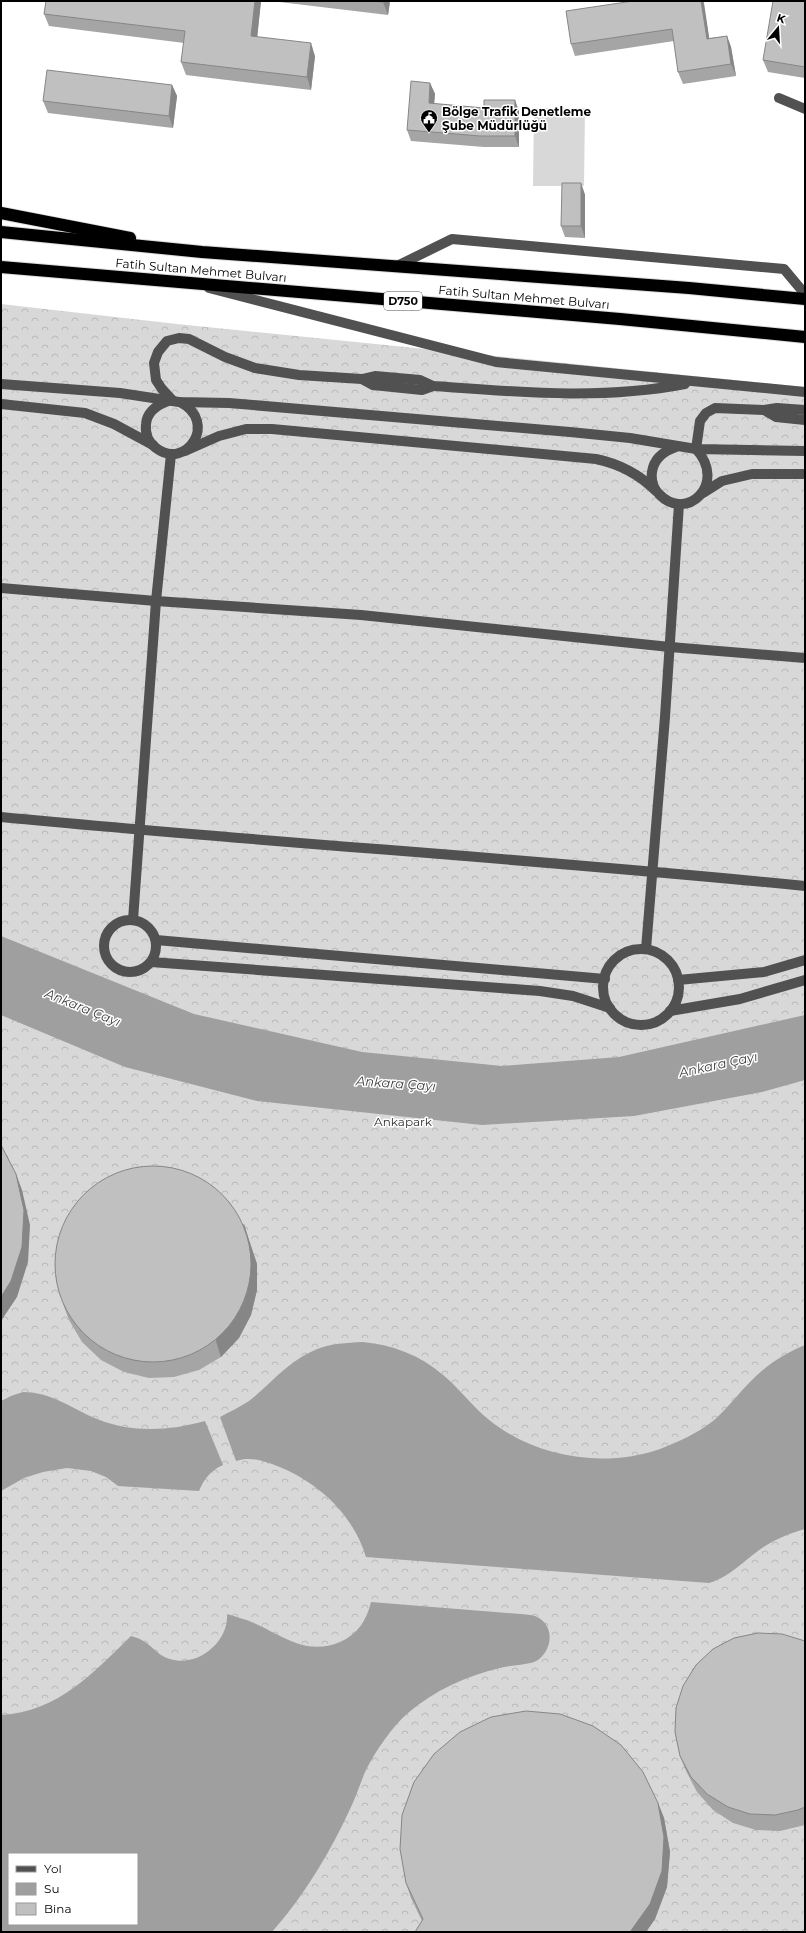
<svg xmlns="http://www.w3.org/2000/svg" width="806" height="1933" font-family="Montserrat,sans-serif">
  <defs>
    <pattern id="forest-crowns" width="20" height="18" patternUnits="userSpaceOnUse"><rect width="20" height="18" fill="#d8d8d8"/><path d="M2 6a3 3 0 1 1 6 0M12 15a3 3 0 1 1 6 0" fill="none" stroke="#b8b8b8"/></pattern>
  </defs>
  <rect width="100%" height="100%" fill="#fff"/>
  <!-- forest -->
  <path fill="url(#forest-crowns)" fill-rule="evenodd" d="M 1,304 L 177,324 L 805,387 L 805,1932 L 1,1932 ZM 9,1854 L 137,1854 L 137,1924 L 9,1924 Z"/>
  <!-- garden -->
  <polygon fill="#d8d8d8" points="534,108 585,108 584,186 533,186"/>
  <!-- water -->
  <g fill="#9f9f9f" fill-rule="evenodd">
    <polygon points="1,936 194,1014 362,1052 502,1066 619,1057 805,1015 805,1080 762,1092 634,1116 482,1125 257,1101 125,1067 1,1015"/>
    <path d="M 363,1342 C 393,1345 420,1355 443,1375 C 459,1388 472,1406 488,1419 C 534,1457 603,1469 660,1449 C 678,1442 698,1433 713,1421 C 727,1409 737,1395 750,1382 C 766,1365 784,1354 805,1345 L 805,1529 C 791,1533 778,1538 765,1546 C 746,1558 732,1576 709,1583 L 366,1557 C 353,1514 318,1482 277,1466 C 264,1461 250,1456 236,1461 L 220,1417 C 229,1412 240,1407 249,1401 C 272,1383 287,1362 315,1350 C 330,1343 347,1343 363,1342 Z"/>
    <path d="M 23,1392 C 52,1392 72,1409 97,1419 C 132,1433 169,1431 205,1421 L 223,1465 C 211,1470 204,1479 199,1491 L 118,1486 L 106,1477 L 91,1471 L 67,1468 L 43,1472 L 24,1478 L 1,1491 L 1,1401 L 11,1396 Z"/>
    <path d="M 371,1602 L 520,1614 C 525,1614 531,1615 535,1616 C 555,1624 553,1649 538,1660 C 531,1665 509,1665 500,1668 C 466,1676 435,1690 408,1713 C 392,1727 377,1749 367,1768 C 361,1780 357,1795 351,1807 C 331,1851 304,1896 272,1932 L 1,1932 L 1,1715 C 58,1712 93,1673 131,1636 C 135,1637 141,1639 145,1642 C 154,1648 159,1656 170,1659 C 197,1668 229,1642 227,1614 C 236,1617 245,1619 254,1623 C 283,1636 306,1656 340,1642 C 357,1635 367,1620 371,1602 ZM 9,1854 L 137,1854 L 137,1924 L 9,1924 Z"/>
  </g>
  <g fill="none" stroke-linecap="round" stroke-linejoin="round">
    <!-- highway casing -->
    <g stroke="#dbdbdb" stroke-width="14">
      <g id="highway">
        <polyline points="1,213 130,238"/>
        <polyline points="1,232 202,252 689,288 805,299"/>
        <polyline points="1,267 620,319 805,337"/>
      </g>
    </g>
    <!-- minor -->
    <g stroke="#515151" stroke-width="10">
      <polyline points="779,98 805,109"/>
      <polyline points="397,266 452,239 784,269 805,294"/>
      <polyline points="209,288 496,362 805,392"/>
      <polyline points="362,379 373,385 422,390 433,386"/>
      <polyline points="1,384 120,393 179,402 229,403 570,432 630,438 696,449 805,451"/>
      <path d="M 168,401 C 157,405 147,412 146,424 C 145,433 148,442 156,448 C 186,471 219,422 180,402"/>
      <path d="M 173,401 L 162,389 L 156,380 L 154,363 L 158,352 L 167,341 L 179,338 L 189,339 L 225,357 L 255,368 L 299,375 L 362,379 L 375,376 L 420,380 L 433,386 C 518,392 601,400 685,384"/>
      <polyline points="1,404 85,413 114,424 153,445"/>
      <polyline points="764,410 776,417 805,420"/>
      <path d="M 676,447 C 664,451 654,458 652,472 C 651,480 653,488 659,494 C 686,523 728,484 696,449 L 700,421 L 706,413 L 715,408 L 764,410 L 777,408 L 805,410"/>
      <path d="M 185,451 L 219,436 L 246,429 L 272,429 L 596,459 C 620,464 639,474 656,491"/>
      <polyline points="703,493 722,481 752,474 805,474"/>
      <polyline points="1,588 156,601 361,615 670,647 805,658"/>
      <path d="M 1,817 C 269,843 537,859 805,886"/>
      <circle cx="130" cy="946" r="26"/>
      <polyline points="133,920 156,601 171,454"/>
      <polyline points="156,940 605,979"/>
      <polyline points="646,949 665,717 679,504"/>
      <circle cx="641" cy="987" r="38"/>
      <polyline points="151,962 540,991 573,996 610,1008"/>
      <polyline points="678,980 764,972 805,960"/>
      <polyline points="670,1011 740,999 805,980"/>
    </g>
    <!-- highway -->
    <use href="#highway" stroke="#000" stroke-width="12"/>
  </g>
  <!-- wall -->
  <g fill="#a5a5a5">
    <polygon points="46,1 261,1 257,37 315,56 311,90 186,75 181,62 184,43 49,26 44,14"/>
    <polygon points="271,1 390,1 388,15"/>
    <polygon points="633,1 703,1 709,38 727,36 731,47 736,76 683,84 678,72 674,41 575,56 571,44"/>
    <polygon points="805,1 805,78 768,72 763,60"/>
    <polygon points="430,83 435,94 434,104 519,111 519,147 484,147 411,141 407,130"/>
    <polygon points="172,85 177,96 173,128 48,113 43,101"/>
    <polygon points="581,183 585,195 585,238 565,237 561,226"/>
    <polygon points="244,1224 249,1240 257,1264 257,1290 251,1315 239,1338 221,1357 199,1370 174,1377 149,1378 124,1372 101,1360 82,1342 69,1320 63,1304"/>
    <polygon points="805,1641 805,1825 780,1831 756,1830 733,1823 713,1810 697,1792 686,1771 680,1756"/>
    <polygon points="658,1803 664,1818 670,1852 667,1887 655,1919 646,1932 415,1932 422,1921 411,1898 406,1883"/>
  </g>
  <!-- shaded-wall -->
  <g fill="#868686">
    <polygon points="255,1 261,1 256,49 251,36"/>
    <polygon points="383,1 390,1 388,15 383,2"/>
    <polygon points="701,1 703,1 704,3 711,50 707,39"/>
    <polygon points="727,36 731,47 736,76 731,64"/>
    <polygon points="311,43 315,56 311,90 307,77"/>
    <polygon points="430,83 435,94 433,115 429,103"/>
    <polygon points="172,85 177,96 173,128 169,116"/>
    <polygon points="515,100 519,111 519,147 515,136"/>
    <polygon points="581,183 585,195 585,238 581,226"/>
    <polygon points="16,1174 22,1190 30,1225 28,1262 17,1297 1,1321 1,1297"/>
    <polygon points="244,1224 249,1240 257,1264 257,1290 251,1315 239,1338 221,1357 216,1341"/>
    <polygon points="658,1803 664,1818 670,1852 667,1887 655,1919 646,1932 630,1932"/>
  </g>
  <!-- building -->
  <g fill="#c0c0c0" stroke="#868686">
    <polygon points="46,1 255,1 251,36 311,43 307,77 181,62 185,31 44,14"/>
    <polygon points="371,1 383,1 383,2"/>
    <polygon points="633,1 701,1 707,39 727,36 731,64 678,72 672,29 571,44 566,11"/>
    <polygon points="773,1 805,1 805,67 763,60"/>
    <polygon points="47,70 172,85 169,116 43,101"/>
    <polygon points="411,81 430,83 429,103 484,108 484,100 515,100 515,136 480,136 407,130"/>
    <polygon points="562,183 581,183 581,226 561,226"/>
    <polygon points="1,1145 16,1174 24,1210 22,1247 11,1281 1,1297"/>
    <circle cx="153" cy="1264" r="98"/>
    <polygon points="758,1633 782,1634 805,1641 805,1807 798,1810 775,1815 750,1814 728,1807 707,1794 691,1777 680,1756 675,1732 676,1708 683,1686 696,1665 713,1649 734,1638"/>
    <polygon points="526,1711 560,1714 593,1726 621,1745 643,1772 658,1803 664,1837 662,1871 650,1904 630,1932 415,1932 423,1919 406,1883 400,1849 402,1815 414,1782 434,1754 460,1732 491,1717"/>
  </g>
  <!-- icons -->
  <defs>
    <g id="civic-pin" transform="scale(0.9)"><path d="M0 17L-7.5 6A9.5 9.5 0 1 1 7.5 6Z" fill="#000" stroke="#fff"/><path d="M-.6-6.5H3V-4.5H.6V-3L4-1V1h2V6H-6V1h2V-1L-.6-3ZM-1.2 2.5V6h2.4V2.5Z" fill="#fff"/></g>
  </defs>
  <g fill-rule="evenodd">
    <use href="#civic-pin" x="429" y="118"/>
  </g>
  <g text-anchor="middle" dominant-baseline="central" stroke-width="3" stroke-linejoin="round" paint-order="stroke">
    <!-- shield labels -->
    <rect fill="#fff" stroke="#4c4c4c" stroke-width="1" x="384" y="292" width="38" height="18" rx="3"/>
    <g font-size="11" font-weight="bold" fill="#000">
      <text x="403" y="301">D750</text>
    </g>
    <!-- poi labels -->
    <g font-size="12" font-weight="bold" fill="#000" stroke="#fff" text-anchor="start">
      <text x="442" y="111">Bölge Trafik Denetleme<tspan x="442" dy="14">Şube Müdürlüğü</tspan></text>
    </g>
    <!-- street labels -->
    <g font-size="12" fill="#000" stroke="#fff">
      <text transform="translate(201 270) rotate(5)">Fatih Sultan Mehmet Bulvarı</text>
      <text transform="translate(524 297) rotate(5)">Fatih Sultan Mehmet Bulvarı</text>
    </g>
    <!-- park labels -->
    <g font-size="12" fill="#2f2f2f" stroke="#fff">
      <text x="403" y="1121">Ankapark</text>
    </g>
    <!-- water labels -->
    <g font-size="13" font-style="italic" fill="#404040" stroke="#fff">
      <text transform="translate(83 1007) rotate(22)">Ankara Çayı</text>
      <text transform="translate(718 1064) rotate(-12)">Ankara Çayı</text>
      <text transform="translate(396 1083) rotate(4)">Ankara Çayı</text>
    </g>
  </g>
  <!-- border -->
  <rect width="806" height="1933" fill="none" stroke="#000000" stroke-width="4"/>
  <!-- legend -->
  <rect x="8" y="1853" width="130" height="72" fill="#ffffff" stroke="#999999"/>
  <rect x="16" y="1866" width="20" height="6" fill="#515151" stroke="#999999"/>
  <text x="44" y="1873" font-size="12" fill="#000000">Yol</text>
  <rect x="16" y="1883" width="20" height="12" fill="#9f9f9f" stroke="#999999"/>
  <text x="44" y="1893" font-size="12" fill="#000000">Su</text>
  <rect x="16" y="1903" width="20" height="12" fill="#c0c0c0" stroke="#999999"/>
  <text x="44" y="1913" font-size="12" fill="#000000">Bina</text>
  <!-- north arrow -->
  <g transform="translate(778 28) rotate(18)" stroke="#ffffff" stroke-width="3" paint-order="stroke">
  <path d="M0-3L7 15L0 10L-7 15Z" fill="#000000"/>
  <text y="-6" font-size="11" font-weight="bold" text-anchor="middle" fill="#000000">K</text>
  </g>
</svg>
